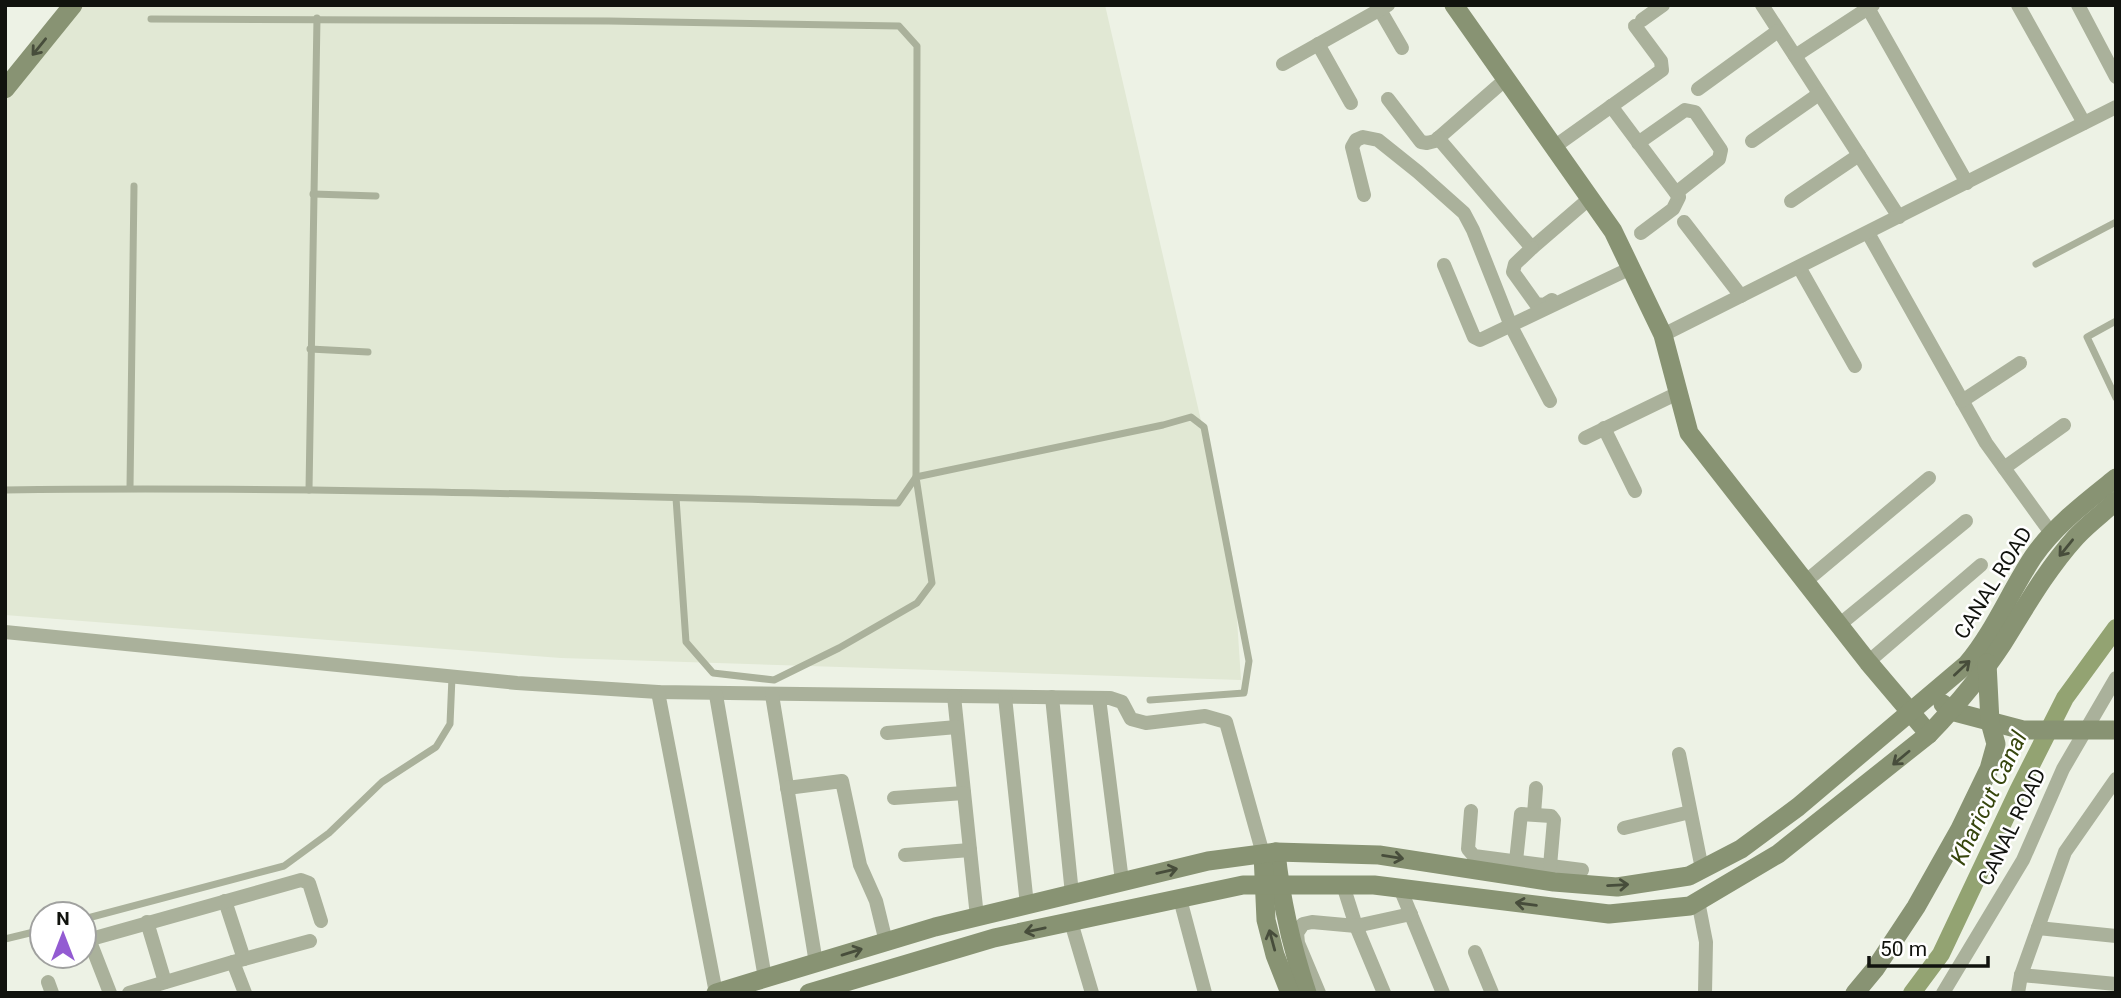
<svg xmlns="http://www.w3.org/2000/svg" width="2121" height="998" font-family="Roboto,sans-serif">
  <rect width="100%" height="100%" fill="#edf2e5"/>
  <!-- built -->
  <polygon fill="#e1e8d4" points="74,5 1105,5 1233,559 1241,680 561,658 5,615 5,97"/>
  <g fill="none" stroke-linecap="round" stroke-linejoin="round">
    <!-- canal -->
    <polyline stroke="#93a372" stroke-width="18" points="1912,993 1941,954 2018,791 2065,698 2116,628"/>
    <!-- lane -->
    <g stroke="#aab19b" stroke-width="7">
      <polyline points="313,194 376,196"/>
      <polyline points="2036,264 2116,222"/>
      <polyline points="2116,321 2087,337 2116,398"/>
      <polyline points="310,349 368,352"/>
      <polyline points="130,488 134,186"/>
      <path d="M 5,490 C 303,486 600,496 898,503 L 916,477 L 917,46 L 899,26 L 609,21 L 151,19"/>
      <polyline points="309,490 317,18"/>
      <polyline points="676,498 686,642 713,673 774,680 839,648 917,603 932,583 916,477 1163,425 1191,417 1204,427 1249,661 1244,693 1150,700"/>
      <polyline points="84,919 284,866 329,833 382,782 436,747 450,724 452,677"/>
      <polyline points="5,939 42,930"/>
    </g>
    <!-- street -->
    <g stroke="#aab19b" stroke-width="14">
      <polyline points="1762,5 1899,217"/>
      <polyline points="2018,5 2084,123"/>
      <polyline points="2078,5 2116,77"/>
      <polyline points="1868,8 1967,183"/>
      <polyline points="1380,10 1402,48"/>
      <polyline points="1642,20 1663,5"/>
      <polyline points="1318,44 1351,103"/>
      <polyline points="1795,56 1873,5"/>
      <polyline points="1283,64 1388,5"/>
      <polyline points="1698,89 1778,31"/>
      <polyline points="1388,99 1421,142 1427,143 1435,141 1506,79"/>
      <polyline points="1611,106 1679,197 1673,209 1641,233"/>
      <polyline points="1438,138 1532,248 1590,198"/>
      <polyline points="1752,141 1819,94"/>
      <polyline points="1638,143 1685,110 1695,112 1721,150 1719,159 1676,193"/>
      <polyline points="1554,147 1662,70 1661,61 1635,26"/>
      <polyline points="1364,195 1352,147 1356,140 1363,137 1378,140 1418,172 1464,213 1473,230 1511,326 1550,401"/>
      <polyline points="1791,201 1859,155"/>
      <polyline points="1684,222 1741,296"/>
      <polyline points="1868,233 1986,443 2051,533"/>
      <polyline points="1532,248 1515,264 1513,272 1536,304 1544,305 1552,300"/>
      <polyline points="1444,265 1474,337 1480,340 1631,268"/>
      <polyline points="1799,267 1855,366"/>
      <polyline points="1663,335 2116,107"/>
      <polyline points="1962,401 2020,363"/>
      <polyline points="1604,428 1635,491"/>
      <polyline points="1585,438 1678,393"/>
      <polyline points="2004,468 2064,425"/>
      <polyline points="1805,582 1929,478"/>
      <polyline points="1839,625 1966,521"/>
      <polyline points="5,632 517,683 658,692 1110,698 1122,702 1131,719 1146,723 1205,716 1226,722 1263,854"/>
      <polyline points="1868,662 1981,565"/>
      <polyline points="658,692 716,993"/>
      <polyline points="716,695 765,978"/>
      <polyline points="772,695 816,963"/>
      <polyline points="954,696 977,917"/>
      <polyline points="1005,697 1027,905"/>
      <polyline points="1052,697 1072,894"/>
      <polyline points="1099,698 1122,881"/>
      <polyline points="887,733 957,727"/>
      <polyline points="1679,754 1702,869"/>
      <polyline points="787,788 842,781 860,865 876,901 886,942"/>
      <polyline points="894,798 964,793"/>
      <polyline points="1471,811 1468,849 1474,856 1582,870"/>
      <polyline points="1534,814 1536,788"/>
      <polyline points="1624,828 1690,812"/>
      <polyline points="905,855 970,850"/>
      <polyline points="1516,861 1521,814 1551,816 1554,820 1550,866"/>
      <polyline points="1343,885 1356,926 1384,993"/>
      <polyline points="1400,888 1443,993"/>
      <polyline points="1180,899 1205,993"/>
      <polyline points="225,901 244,959"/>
      <polyline points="1698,901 1706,942 1705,993"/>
      <polyline points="147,922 165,982"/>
      <polyline points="1071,922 1092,993"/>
      <polyline points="2038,928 2116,936"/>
      <polyline points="89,939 110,993"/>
      <polyline points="84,941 301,880 309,883 321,921"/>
      <polyline points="1475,952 1492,993"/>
      <polyline points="233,962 310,941"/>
      <polyline points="2021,975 2116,984"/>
      <polyline points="48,982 52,993"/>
      <polyline points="129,993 233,962 245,993"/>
      <polyline points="1319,993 1298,943 1297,933 1303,924 1312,922 1356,926 1411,914"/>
      <polyline points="1943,993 2023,860 2063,769 2116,678"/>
      <polyline points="2018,993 2021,975 2065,852 2116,779"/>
    </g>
    <!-- secondary -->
    <g stroke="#889373" stroke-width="19">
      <polyline points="1454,5 1613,231 1663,335 1689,433 1868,662 1929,734"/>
      <polyline points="5,89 73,5"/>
      <polyline points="1943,704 1951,711 2023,730 2116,730"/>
      <path d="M 1276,852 C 1281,902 1291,945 1307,993"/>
      <polyline points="1263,854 1266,920 1275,955 1290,993"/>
      <path d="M 716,993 L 935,927 L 1208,861 L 1276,852 L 1379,855 L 1554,882 L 1617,887 L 1689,876 L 1741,849 L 1798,807 L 1967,664 C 1994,632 2010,592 2033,557 C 2054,526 2086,502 2116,478"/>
      <path d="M 809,993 L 994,938 L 1243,885 L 1374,885 L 1609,914 L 1690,906 L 1778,854 L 1929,734 C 1956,706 1982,675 2003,643 C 2026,606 2047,569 2076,537 C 2088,524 2103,513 2116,501"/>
      <polyline points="1855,993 1875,969 1916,907 1960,829 1989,769 1996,744 1990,722 1987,663"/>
    </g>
  </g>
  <!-- one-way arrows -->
  <defs><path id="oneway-shaft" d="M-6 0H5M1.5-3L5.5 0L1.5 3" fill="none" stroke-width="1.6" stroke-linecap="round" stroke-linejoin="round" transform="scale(1.75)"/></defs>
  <g stroke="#474d3b">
    <use href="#oneway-shaft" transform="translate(39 47) rotate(129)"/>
    <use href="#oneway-shaft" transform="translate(2066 548) rotate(129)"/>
    <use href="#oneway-shaft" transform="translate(1962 668) rotate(-43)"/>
    <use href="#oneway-shaft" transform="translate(1901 758) rotate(140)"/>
    <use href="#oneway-shaft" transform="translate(1393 857) rotate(9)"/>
    <use href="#oneway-shaft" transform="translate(1167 871) rotate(-13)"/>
    <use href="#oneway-shaft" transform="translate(1618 885) rotate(-3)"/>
    <use href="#oneway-shaft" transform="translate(1526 904) rotate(-173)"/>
    <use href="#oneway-shaft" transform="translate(1035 930) rotate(168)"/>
    <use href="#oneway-shaft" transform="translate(1272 940) rotate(-105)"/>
    <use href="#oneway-shaft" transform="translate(852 952) rotate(-17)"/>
  </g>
  <g text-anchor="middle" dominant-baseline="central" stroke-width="5" stroke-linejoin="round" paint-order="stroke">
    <!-- street labels -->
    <g font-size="21" fill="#11130e" stroke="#fff">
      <text transform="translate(1993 583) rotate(-58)">CANAL ROAD</text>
      <text transform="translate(2012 827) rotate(-64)">CANAL ROAD</text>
    </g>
    <!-- water labels -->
    <g font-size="23" font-style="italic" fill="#37460d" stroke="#fff">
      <text transform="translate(1989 798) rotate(-64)">Kharicut Canal</text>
    </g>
  </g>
  <!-- border -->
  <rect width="2121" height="998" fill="none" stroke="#11130e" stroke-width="14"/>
  <!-- north arrow -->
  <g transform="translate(63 935)"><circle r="33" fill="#ffffff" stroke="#a0a19f" stroke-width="2"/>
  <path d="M0-5L12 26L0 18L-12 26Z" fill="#935bd2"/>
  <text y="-10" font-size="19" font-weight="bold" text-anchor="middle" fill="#11130e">N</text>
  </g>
  <!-- scale -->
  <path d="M1869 956v10h119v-10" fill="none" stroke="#11130e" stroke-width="3.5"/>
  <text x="1880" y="956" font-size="21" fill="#11130e" stroke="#ffffff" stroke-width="5" paint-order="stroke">50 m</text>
</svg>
